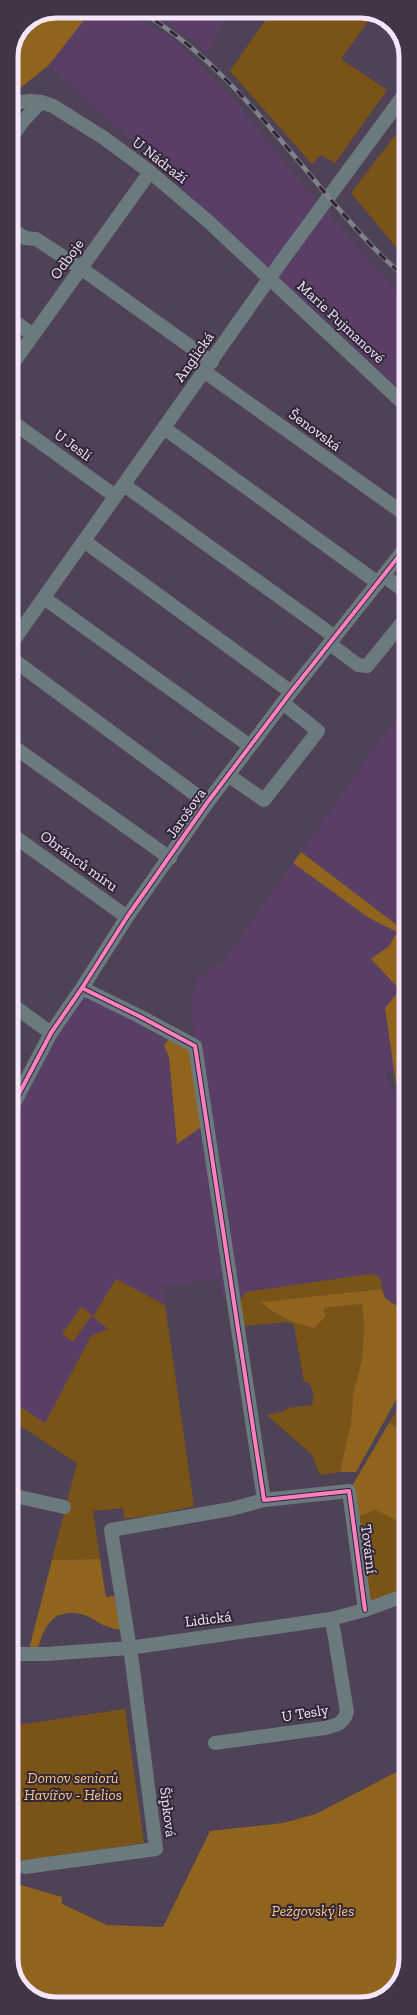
<svg xmlns="http://www.w3.org/2000/svg" width="417" height="2015" font-family="'Zilla Slab',serif">
  <rect width="100%" height="100%" fill="#4f4156"/>
  <!-- built -->
  <g fill="#593e66">
    <polygon points="91,11 122,11 174,39 227,92 314,198 406,302 406,395 49,65"/>
    <polygon points="152,11 228,11 207,54 191,39"/>
    <polygon points="406,704 406,932 301,852"/>
    <polygon points="293,863 369,918 397,932 389,946 371,959 400,990 385,1008 395,1072 386,1073 387,1085 391,1085 392,1092 397,1091 406,1101 406,1312 385,1298 381,1280 370,1274 246,1292 240,1300 229,1300 222,1294 220,1279 162,1286 165,1305 116,1279 109,1329 111,1449 44,1423 11,1401 11,1124 62,1029 87,991 173,1034 164,1045 169,1057 177,1143 207,1123 195,1047 191,1002 198,978 213,966 220,966"/>
  </g>
  <!-- green -->
  <g fill="#7a5417">
    <polygon points="272,11 350,11 369,20 341,59 387,90 335,163 321,155 312,164 230,71"/>
    <polygon points="406,121 406,259 351,193"/>
    <path d="M 370,1274 L 376,1275 L 381,1280 L 382,1289 L 261,1302 C 276,1317 294,1324 314,1328 L 324,1308 L 362,1304 L 364,1327 L 362,1359 L 353,1394 L 351,1422 L 340,1472 L 320,1475 L 312,1455 L 267,1415 L 285,1411 L 288,1408 L 312,1405 L 314,1397 L 310,1383 L 304,1382 L 294,1325 L 287,1322 L 242,1326 L 240,1300 L 246,1292 Z"/>
    <polygon points="116,1279 165,1305 194,1506 150,1516 124,1519 123,1508 93,1511 100,1559 52,1560 77,1463 11,1420 11,1401 45,1423 91,1336 108,1329 93,1317"/>
    <polygon points="81,1307 92,1315 73,1342 62,1334"/>
    <polygon points="406,1394 406,1433 389,1423"/>
    <polygon points="375,1510 406,1525 406,1595 365,1610 353,1519"/>
    <polygon points="125,1709 144,1843 11,1863 11,1726"/>
  </g>
  <!-- forest -->
  <g fill="#91641d">
    <polygon points="56,11 91,11 49,65 14,93 11,92 11,56 24,24"/>
    <polygon points="301,852 406,932 406,1101 397,1091 385,1008 400,990 371,959 389,946 397,932 369,918 293,863"/>
    <polygon points="173,1034 195,1046 207,1123 177,1144 169,1057 164,1045"/>
    <path d="M 382,1289 L 385,1298 L 406,1312 L 406,1382 L 356,1472 L 340,1472 L 351,1422 L 353,1394 L 362,1359 L 364,1327 L 362,1304 L 324,1308 L 325,1317 L 314,1328 C 294,1324 276,1316 261,1302 Z"/>
    <polygon points="389,1423 406,1433 406,1525 375,1510 353,1519 349,1491"/>
    <path d="M 100,1559 L 106,1597 L 114,1596 L 121,1630 C 116,1629 111,1628 106,1626 C 97,1623 90,1615 81,1614 C 53,1609 45,1625 38,1648 L 29,1649 L 52,1560 Z"/>
    <polygon points="406,1767 406,1959 395,1989 367,2004 50,2004 24,1991 11,1965 11,1884 14,1883 62,1897 62,1904 107,1925 163,1927 210,1831 283,1823 316,1814"/>
  </g>
  <g fill="none" stroke-linecap="round" stroke-linejoin="round">
    <!-- minor -->
    <g stroke="#6b7a7e" stroke-width="14">
      <polyline points="11,103 30,101 41,102 53,106 104,138 150,172 209,222 406,406"/>
      <polyline points="11,138 23,121 41,102"/>
      <polyline points="11,229 25,238 36,239 82,269 212,362"/>
      <polyline points="11,319 33,335"/>
      <polyline points="11,366 150,172"/>
      <polyline points="205,372 406,515"/>
      <polyline points="11,421 115,496"/>
      <polyline points="164,428 378,583"/>
      <polyline points="124,485 335,637"/>
      <polyline points="84,541 291,692"/>
      <polyline points="384,576 406,592"/>
      <polyline points="44,598 250,746"/>
      <polyline points="11,644 281,262 406,92"/>
      <polyline points="330,644 358,665 367,666 406,618"/>
      <polyline points="11,658 207,803"/>
      <polyline points="11,745 170,858"/>
      <polyline points="228,775 264,800 318,731 283,703"/>
      <polyline points="11,834 127,917"/>
      <polyline points="82,988 139,1016 195,1046 264,1500 349,1491 365,1610"/>
      <polyline points="11,1004 51,1033"/>
      <polyline points="11,1109 51,1033 82,988 127,917 207,803 291,692 406,547"/>
      <polyline points="11,1495 64,1507"/>
      <polyline points="11,1654 46,1654 129,1648 331,1619 365,1610 406,1595"/>
      <path d="M 215,1743 L 325,1728 C 337,1725 343,1724 347,1712 L 334,1632 L 331,1619"/>
      <polyline points="25,1867 156,1849 132,1662 111,1530 231,1509 264,1500"/>
    </g>
    <!-- rail casing -->
    <g stroke="#7f828b" stroke-width="4.5">
      <path id="rail" d="M 140,11 C 219,58 273,132 332,201 C 355,227 378,256 406,277"/>
    </g>
    <!-- rail -->
    <use href="#rail" stroke="#312637" stroke-width="3" stroke-dasharray="9" stroke-linecap="butt"/>
    <!-- cycleway casing -->
    <g stroke="#312637" stroke-width="6">
      <g id="cycleway">
        <polyline points="82,988 139,1016 195,1046 264,1500 349,1491 365,1610"/>
        <polyline points="11,1109 51,1033 82,988 127,917 207,803 291,692 406,547"/>
      </g>
    </g>
    <!-- cycleway -->
    <use href="#cycleway" stroke="#ff80c0" stroke-width="4"/>
  </g>
  <g text-anchor="middle" dominant-baseline="central" stroke-width="4" stroke-linejoin="round" paint-order="stroke">
    <!-- street labels -->
    <g font-size="15" fill="#f5e6fc" stroke="#312637">
      <text transform="translate(160 160) rotate(38)">U Nádraží</text>
      <text transform="translate(67 259) rotate(-54)">Odboje</text>
      <text transform="translate(341 322) rotate(43)">Marie Pujmanové</text>
      <text transform="translate(194 357) rotate(-55)">Anglická</text>
      <text transform="translate(315 430) rotate(36)">Šenovská</text>
      <text transform="translate(73 445) rotate(36)">U Jeslí</text>
      <text transform="translate(186 813) rotate(-55)">Jarošova</text>
      <text transform="translate(79 861) rotate(36)">Obránců míru</text>
      <text transform="translate(369 1549) rotate(83)">Tovární</text>
      <text transform="translate(208 1619) rotate(-7)">Lidická</text>
      <text transform="translate(305 1713) rotate(-9)">U Tesly</text>
      <text transform="translate(168 1812) rotate(83)">Šípková</text>
    </g>
    <!-- park labels -->
    <g font-size="15" font-style="italic" fill="#fac884" stroke="#312637">
      <text x="73" y="1778">Domov seniorů<tspan x="73" dy="17">Havířov - Helios</tspan></text>
      <text x="313" y="1911">Pežgovský les</text>
    </g>
  </g>
  <!-- crop -->
  <path d="M0 0H417V2015H0ZM56 18H361A38 38 0 0 1 399 56V1959A38 38 0 0 1 361 1997H56A38 38 0 0 1 18 1959V56A38 38 0 0 1 56 18Z" fill="#413547" fill-rule="evenodd"/>
  <path fill="none" stroke="#f5e6fc" stroke-width="5" d="M56 18H361A38 38 0 0 1 399 56V1959A38 38 0 0 1 361 1997H56A38 38 0 0 1 18 1959V56A38 38 0 0 1 56 18Z"/>
</svg>
